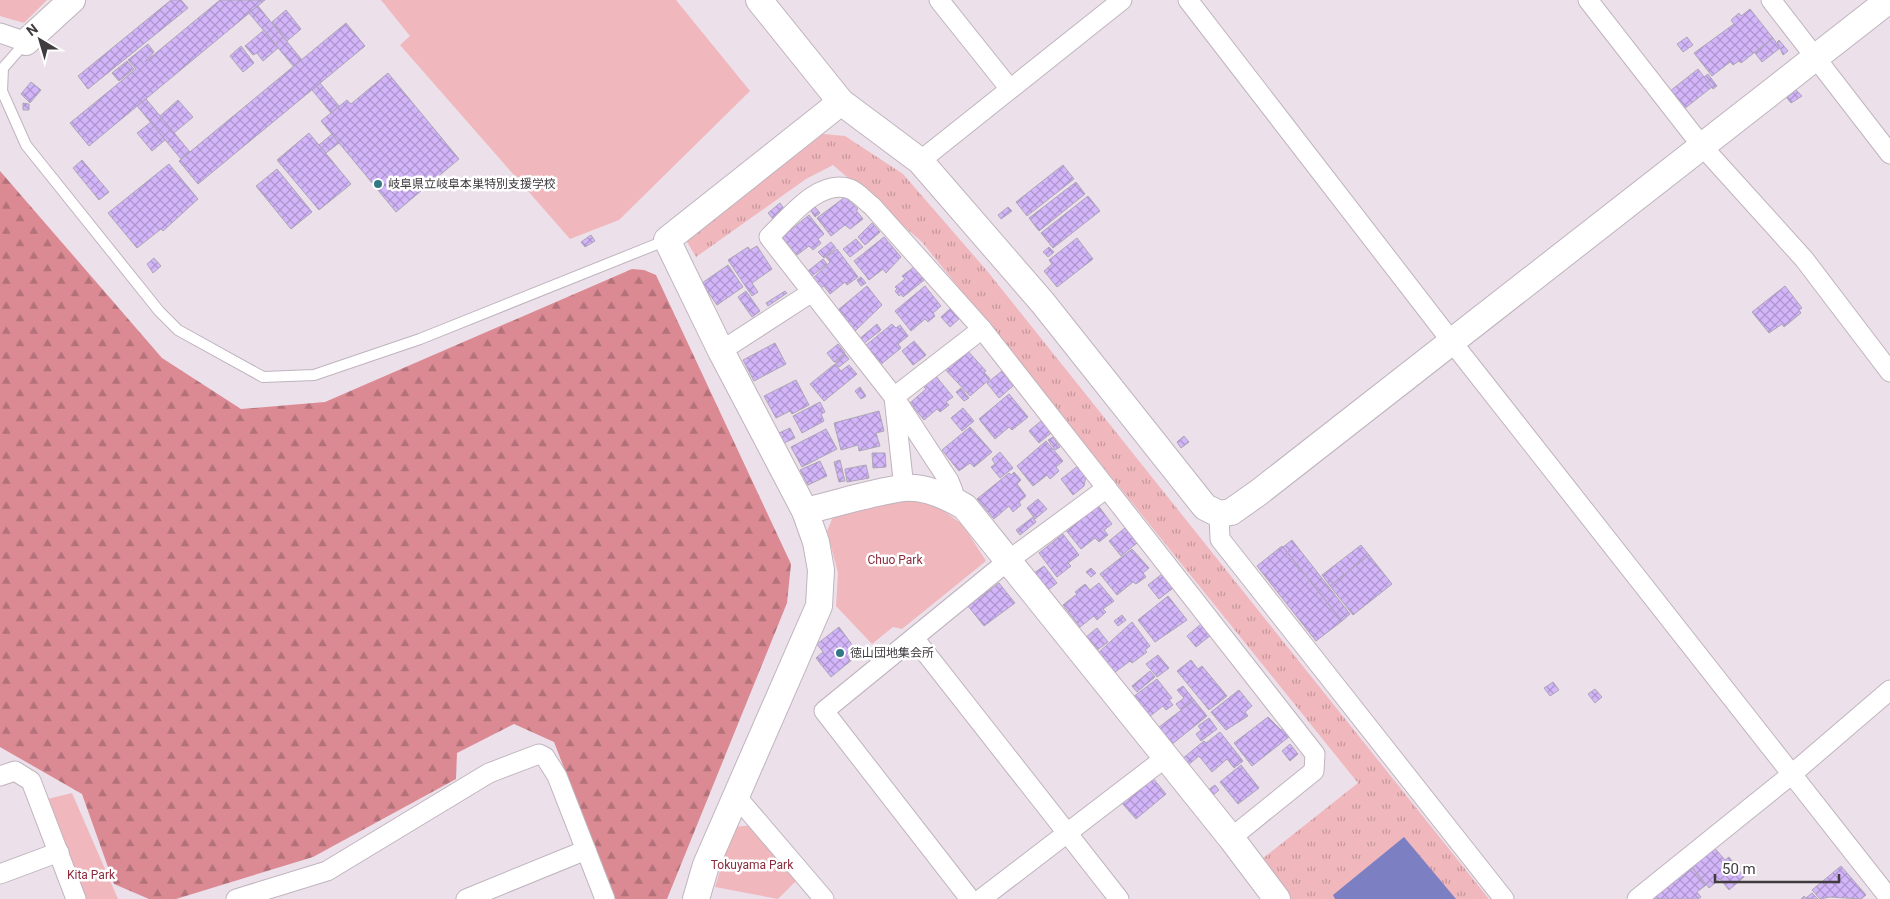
<svg xmlns="http://www.w3.org/2000/svg" width="1890" height="899" font-family="Roboto,'Noto Sans JP',sans-serif">
  <defs>
    <pattern id="grass-tufts" width="24" height="20" patternUnits="userSpaceOnUse" patternTransform="scale(1.25)"><rect width="24" height="20" fill="#f0b8bd"/><path d="M3 7l-1-3M5 7V3M7 7l1-3M15 17l-1-3M17 17v-4M19 17l1-3" fill="none" stroke="#c4979b"/></pattern>
    <pattern id="forest-firs" width="22" height="20" patternUnits="userSpaceOnUse" patternTransform="scale(1.25)"><rect width="22" height="20" fill="#db8a93"/><path d="M5 1l3.5 6h-7zM16 11l3.5 6h-7z" fill="#b37279"/></pattern>
    <pattern id="building-cross-hatch" width="8" height="8" patternUnits="userSpaceOnUse" patternTransform="scale(1.25)"><rect width="8" height="8" fill="#d3b5fa"/><path d="M0 0l8 8M0 8l8-8" fill="none" stroke="#ad94cc"/></pattern>
  </defs>
  <rect width="100%" height="100%" fill="#ece0eb"/>
  <!-- grass -->
  <polygon fill="url(#grass-tufts)" points="813,133 845,136 903,174 988,272 1489,899 1290,899 1262,859 1358,783 922,242 833,165 806,179 696,257 683,235"/>
  <!-- forest -->
  <polygon fill="url(#forest-firs)" points="0,171 162,358 241,409 325,402 632,269 644,270 656,275 791,564 787,603 667,899 615,899 554,742 514,724 457,753 456,779 313,857 176,899 149,899 114,884 82,794 0,747"/>
  <!-- park -->
  <g fill="#f0b8bd">
    <polygon points="0,0 47,0 24,23 0,16"/>
    <polygon points="381,0 676,0 750,91 619,220 570,239 400,45 410,36"/>
    <polygon points="901,498 936,505 963,525 986,561 902,629 893,627 872,644 836,606 838,573 827,531 835,512"/>
    <polygon points="72,793 118,899 85,899 43,800"/>
    <polygon points="755,825 797,880 778,899 715,887 733,827"/>
  </g>
  <!-- water -->
  <polygon fill="#7c7fc2" points="1404,837 1456,899 1335,899 1333,895"/>
  <!-- building -->
  <g fill="url(#building-cross-hatch)" stroke="#aca7b4">
    <polygon points="171,0 181,0 188,8 88,89 78,76"/>
    <polygon points="220,0 265,0 89,146 70,123 136,69 128,60 148,44 154,52 145,62"/>
    <polygon points="258,6 302,60 294,67 249,13"/>
    <polygon points="1750,9 1773,38 1741,63 1739,61 1733,65 1730,62 1712,76 1694,53 1734,24 1731,20 1739,13 1741,16"/>
    <polygon points="286,10 301,29 287,41 272,22"/>
    <polygon points="346,23 365,46 198,184 179,161"/>
    <polygon points="264,30 278,48 263,61 257,53 253,55 245,46"/>
    <polygon points="1687,37 1693,45 1683,52 1677,44"/>
    <polygon points="1773,38 1780,48 1762,62 1755,53"/>
    <polygon points="1779,40 1788,51 1783,55 1777,42"/>
    <polygon points="241,46 254,63 243,72 230,56"/>
    <polygon points="127,61 134,69 119,81 112,73"/>
    <polygon points="1698,69 1712,87 1684,109 1670,91"/>
    <polygon points="388,73 459,159 396,212 321,121 347,100 351,104"/>
    <polygon points="1708,74 1717,86 1713,89 1704,77"/>
    <polygon points="31,82 41,90 30,103 21,94"/>
    <polygon points="320,83 339,106 331,113 312,90"/>
    <polygon points="1796,90 1802,96 1791,103 1787,98"/>
    <polygon points="146,99 190,152 181,159 137,106"/>
    <polygon points="178,100 193,117 174,133 160,116"/>
    <polygon points="23,103 29,104 29,110 23,110"/>
    <polygon points="151,122 165,140 152,151 137,133"/>
    <polygon points="309,133 351,184 319,210 277,160"/>
    <polygon points="332,134 339,143 326,153 319,145"/>
    <polygon points="82,160 109,192 99,200 73,168"/>
    <polygon points="169,164 198,199 163,231 161,229 137,248 108,213"/>
    <polygon points="1063,165 1074,179 1027,216 1016,202"/>
    <polygon points="277,169 312,212 291,229 256,186"/>
    <polygon points="1076,182 1085,194 1039,231 1029,218"/>
    <polygon points="1088,196 1100,211 1053,248 1041,233"/>
    <polygon points="845,197 858,209 856,210 863,219 850,229 845,225 831,236 817,218"/>
    <polygon points="780,203 785,210 773,219 768,213"/>
    <polygon points="815,207 820,213 815,217 811,211"/>
    <polygon points="1008,207 1012,211 1001,219 998,215"/>
    <polygon points="809,215 824,234 818,239 821,243 813,250 809,246 797,255 782,237"/>
    <polygon points="872,223 880,232 865,245 858,237"/>
    <polygon points="591,235 595,241 585,247 581,242"/>
    <polygon points="884,237 901,257 886,273 883,269 869,280 854,261"/>
    <polygon points="1077,238 1093,259 1057,287 1044,271 1052,264 1049,260"/>
    <polygon points="856,239 863,247 850,257 843,249"/>
    <polygon points="831,242 836,248 824,258 818,252"/>
    <polygon points="757,246 772,269 752,283 758,292 752,296 728,260 748,247 750,250"/>
    <polygon points="1049,247 1054,252 1048,257 1043,252"/>
    <polygon points="837,249 858,277 847,285 845,282 830,294 824,286 821,288 813,278 830,262 826,257"/>
    <polygon points="154,258 161,266 153,273 147,264"/>
    <polygon points="823,259 827,264 812,276 808,271"/>
    <polygon points="728,265 743,287 717,305 702,283"/>
    <polygon points="914,267 924,280 903,297 901,294 899,296 895,291 897,289 895,287 905,279 902,276"/>
    <polygon points="861,277 866,283 861,286 857,280"/>
    <polygon points="867,286 882,305 855,331 838,310"/>
    <polygon points="925,286 941,306 933,313 935,316 928,322 925,319 911,331 895,311"/>
    <polygon points="1785,286 1802,308 1799,310 1801,313 1784,327 1782,324 1769,333 1752,312"/>
    <polygon points="746,291 760,311 752,317 738,297"/>
    <polygon points="785,291 787,293 768,306 766,303"/>
    <polygon points="951,308 960,318 950,327 941,317"/>
    <polygon points="877,324 881,330 862,345 858,340"/>
    <polygon points="892,324 896,328 900,325 908,336 898,344 901,348 880,365 865,346"/>
    <polygon points="914,341 926,355 913,365 902,351"/>
    <polygon points="775,343 786,364 754,381 743,360"/>
    <polygon points="838,344 845,353 834,362 827,353"/>
    <polygon points="966,349 986,371 984,372 990,379 970,396 943,367"/>
    <polygon points="845,354 849,359 839,367 835,362"/>
    <polygon points="835,364 841,371 849,365 857,374 824,401 810,384"/>
    <polygon points="1002,371 1013,386 999,398 987,383"/>
    <polygon points="935,375 953,397 946,402 949,405 940,412 937,409 924,420 910,403 926,389 923,386"/>
    <polygon points="796,380 809,405 792,414 790,411 776,418 764,396"/>
    <polygon points="860,387 866,396 861,399 855,391"/>
    <polygon points="961,388 969,398 964,401 956,392"/>
    <polygon points="1009,394 1028,417 1012,430 1009,427 995,439 979,419"/>
    <polygon points="820,402 825,412 821,414 824,421 802,433 793,416"/>
    <polygon points="963,408 974,421 962,431 951,418"/>
    <polygon points="879,411 884,431 876,433 880,446 859,451 858,445 841,450 834,423"/>
    <polygon points="1041,421 1051,433 1039,443 1029,431"/>
    <polygon points="970,427 992,452 974,467 970,463 959,471 942,450"/>
    <polygon points="790,428 795,438 784,443 779,433"/>
    <polygon points="826,429 837,449 802,467 791,447"/>
    <polygon points="1184,436 1189,442 1181,448 1177,442"/>
    <polygon points="1053,437 1060,447 1055,450 1048,440"/>
    <polygon points="1046,441 1063,461 1056,467 1059,471 1050,479 1047,475 1033,486 1017,466"/>
    <polygon points="1000,452 1013,468 1000,478 991,467 995,464 992,459"/>
    <polygon points="872,453 885,453 886,467 873,468"/>
    <polygon points="840,460 845,481 839,482 834,462"/>
    <polygon points="820,461 827,476 808,485 800,470"/>
    <polygon points="866,465 869,478 847,482 845,469"/>
    <polygon points="1078,466 1086,476 1084,486 1073,495 1061,479"/>
    <polygon points="1014,472 1021,480 1017,484 1026,496 1019,502 1021,505 1013,512 1009,506 994,519 977,499 1009,473 1011,475"/>
    <polygon points="1038,499 1047,509 1035,519 1027,508"/>
    <polygon points="1097,504 1112,524 1104,530 1108,535 1099,542 1095,538 1081,549 1065,529"/>
    <polygon points="1033,517 1036,522 1020,535 1016,530"/>
    <polygon points="1125,528 1137,543 1121,556 1109,541"/>
    <polygon points="1063,534 1079,555 1068,563 1071,566 1057,577 1039,553"/>
    <polygon points="1292,540 1350,614 1342,621 1283,547"/>
    <polygon points="1361,545 1369,555 1330,586 1322,575"/>
    <polygon points="1282,546 1342,621 1316,641 1257,566"/>
    <polygon points="1132,549 1149,568 1143,573 1146,577 1136,584 1133,582 1117,595 1100,574"/>
    <polygon points="1369,555 1392,584 1353,615 1330,586"/>
    <polygon points="1044,566 1057,583 1048,590 1034,573"/>
    <polygon points="1091,568 1096,573 1091,577 1086,572"/>
    <polygon points="1162,574 1173,588 1159,599 1148,585"/>
    <polygon points="999,583 1015,603 984,626 968,606"/>
    <polygon points="1099,583 1114,601 1103,609 1106,612 1097,620 1094,616 1080,627 1063,605 1077,594 1075,592 1085,584 1090,590"/>
    <polygon points="1168,596 1187,620 1155,642 1138,620"/>
    <polygon points="1122,615 1126,620 1118,626 1114,621"/>
    <polygon points="1132,622 1150,646 1145,650 1147,652 1132,663 1130,661 1114,673 1098,653"/>
    <polygon points="1201,624 1211,635 1196,647 1187,636"/>
    <polygon points="839,627 859,654 831,677 816,658 823,652 817,644"/>
    <polygon points="1097,628 1108,642 1096,651 1085,638"/>
    <polygon points="1158,655 1169,668 1157,677 1146,664"/>
    <polygon points="1191,660 1198,669 1202,666 1227,696 1209,710 1177,671"/>
    <polygon points="1150,671 1155,677 1137,692 1132,686"/>
    <polygon points="1157,679 1172,698 1169,700 1173,705 1166,710 1163,706 1149,717 1133,697"/>
    <polygon points="1553,682 1559,690 1550,696 1544,688"/>
    <polygon points="1183,686 1194,700 1181,710 1176,704 1184,698 1177,690"/>
    <polygon points="1595,689 1602,697 1595,703 1588,694"/>
    <polygon points="1239,690 1252,706 1245,712 1248,716 1226,730 1211,712"/>
    <polygon points="1194,700 1207,716 1171,745 1158,728"/>
    <polygon points="1268,717 1281,730 1284,728 1290,736 1252,766 1234,743"/>
    <polygon points="1209,718 1217,729 1201,741 1196,734 1201,730 1198,726"/>
    <polygon points="1220,732 1243,761 1234,768 1227,759 1212,772 1199,756 1187,766 1182,759 1204,741 1206,743"/>
    <polygon points="1290,744 1298,754 1290,761 1282,751"/>
    <polygon points="1241,765 1259,788 1238,804 1220,782"/>
    <polygon points="1152,777 1166,794 1136,819 1121,802"/>
    <polygon points="1215,785 1219,790 1211,797 1207,791"/>
    <polygon points="1712,845 1725,860 1729,857 1744,877 1729,890 1720,879 1709,888 1689,863"/>
    <polygon points="1689,864 1706,885 1697,892 1701,897 1698,899 1653,899 1651,896"/>
    <polygon points="1841,866 1866,895 1861,899 1830,897 1820,899 1812,890"/>
    <polygon points="1812,893 1818,899 1801,899 1804,896 1806,898"/>
  </g>
  <g fill="none" stroke-linecap="round" stroke-linejoin="round">
    <!-- lane casing -->
    <g stroke="#bfb4be" stroke-width="12">
      <polyline id="lane" points="25,43 3,68 2,91 26,145 159,311 178,330 263,377 314,375 420,339 667,240"/>
    </g>
    <!-- street casing -->
    <g stroke="#bfb4be" stroke-width="21">
      <g id="street">
        <polyline points="939,0 1010,89"/>
        <polyline points="1188,0 1452,342 1890,899"/>
        <polyline points="1588,0 1701,145 1804,259 1890,372"/>
        <polyline points="1771,0 1890,154"/>
        <polyline points="0,33 26,42"/>
        <polyline points="920,161 1122,0"/>
        <polyline points="721,351 812,292"/>
        <polyline points="904,488 894,397 982,329 1315,754 1314,771 1231,838"/>
        <path d="M 951,499 L 953,491 L 949,481 L 894,397 L 769,237 C 789,218 819,178 850,189 C 858,192 865,201 872,206 L 982,329"/>
        <polyline points="1219,514 1220,539 1504,899"/>
        <polyline points="914,638 1119,899"/>
        <polyline points="0,776 15,771 31,781 76,899"/>
        <polyline points="736,796 824,899"/>
        <polyline points="0,874 59,852"/>
        <polyline points="236,899 327,871 489,773 539,754 545,757 557,776 605,899"/>
        <polyline points="466,899 586,850"/>
        <polyline points="970,899 824,711 1009,560 1107,488"/>
        <polyline points="981,899 1165,758"/>
        <polyline points="1637,899 1792,774 1890,690"/>
      </g>
    </g>
    <!-- secondary casing -->
    <g stroke="#bfb4be" stroke-width="28">
      <g id="secondary">
        <polyline points="759,0 841,102 920,161 1043,303 1205,507 1219,514 1231,512 1258,493 1889,0"/>
        <polyline points="26,42 72,0"/>
        <path d="M 805,511 C 836,504 872,492 903,488 C 924,486 947,496 965,507 L 1231,838 L 1277,899"/>
        <polyline points="696,899 706,865 819,606 821,570 816,542 805,511 721,351 667,240 841,102"/>
      </g>
    </g>
    <!-- lane -->
    <use href="#lane" stroke="#fff" stroke-width="10"/>
    <!-- street -->
    <use href="#street" stroke="#fff" stroke-width="19"/>
    <!-- secondary -->
    <use href="#secondary" stroke="#fff" stroke-width="26"/>
  </g>
  <!-- markers -->
  <g fill="#317784" stroke="#fff" stroke-width="2">
    <circle cx="378" cy="184" r="5"/>
    <circle cx="840" cy="653" r="5"/>
  </g>
  <g text-anchor="middle" dominant-baseline="central" stroke-width="5" stroke-linejoin="round" paint-order="stroke">
    <!-- poi labels -->
    <g font-size="12" fill="#3f3b3f" stroke="#fff" text-anchor="start">
      <text x="388" y="184">岐阜県立岐阜本巣特別支援学校</text>
      <text x="850" y="653">徳山団地集会所</text>
    </g>
    <!-- park labels -->
    <g font-size="12" fill="#8b2b3d" stroke="#fff">
      <text x="895" y="560">Chuo Park</text>
      <text x="752" y="865">Tokuyama Park</text>
      <text x="91" y="875">Kita Park</text>
    </g>
  </g>
  <!-- north arrow -->
  <g transform="translate(40 40) rotate(322)" stroke="#ffffff" stroke-width="4" paint-order="stroke">
  <path d="M0-4L9 19L0 12L-9 19Z" fill="#3f3b3f"/>
  <text y="-8" font-size="14" font-weight="bold" text-anchor="middle" fill="#3f3b3f">N</text>
  </g>
  <!-- scale -->
  <path d="M1715 874v8h124v-8" fill="none" stroke="#3f3b3f" stroke-width="2.5"/>
  <text x="1722" y="874" font-size="15" fill="#3f3b3f" stroke="#ffffff" stroke-width="4" paint-order="stroke">50 m</text>
</svg>
